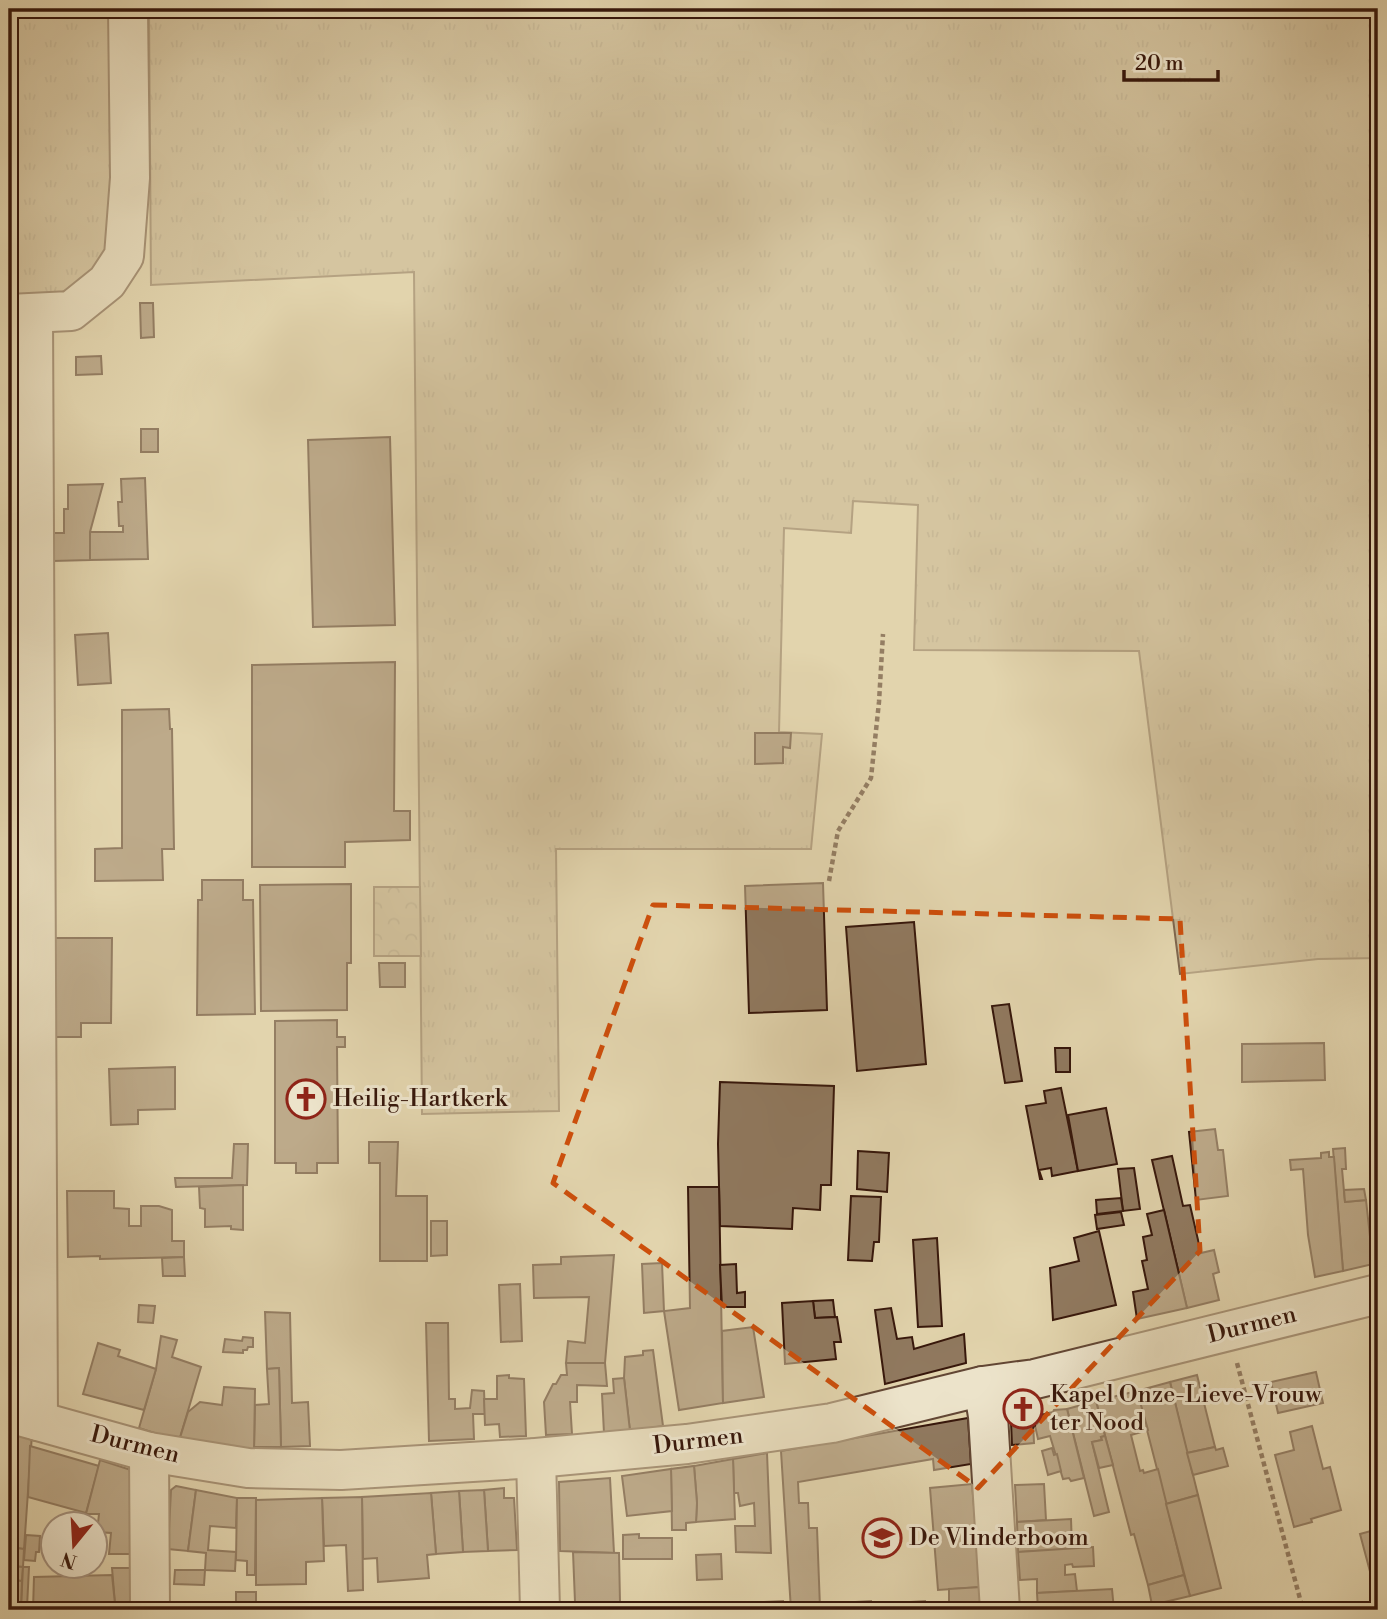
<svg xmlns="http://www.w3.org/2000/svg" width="1387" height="1619" font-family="'Libre Bodoni',serif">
  <defs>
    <pattern id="grass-tufts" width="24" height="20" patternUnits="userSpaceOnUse" patternTransform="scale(1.75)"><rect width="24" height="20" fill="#c5b491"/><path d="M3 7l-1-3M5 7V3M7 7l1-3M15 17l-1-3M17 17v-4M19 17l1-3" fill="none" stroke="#aa9a7c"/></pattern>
    <pattern id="forest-crowns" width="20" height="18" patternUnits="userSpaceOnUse" patternTransform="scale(1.75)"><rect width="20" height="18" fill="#c5b491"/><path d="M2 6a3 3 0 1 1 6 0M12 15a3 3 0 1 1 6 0" fill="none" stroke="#aa9a7c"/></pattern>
  </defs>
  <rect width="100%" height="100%" fill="#e2d4ad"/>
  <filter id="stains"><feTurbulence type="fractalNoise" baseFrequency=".00286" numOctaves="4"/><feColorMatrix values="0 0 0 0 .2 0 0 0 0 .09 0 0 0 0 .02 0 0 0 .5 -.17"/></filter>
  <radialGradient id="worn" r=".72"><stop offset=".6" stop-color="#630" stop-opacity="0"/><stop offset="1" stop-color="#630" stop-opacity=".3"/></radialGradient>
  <!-- grass -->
  <g fill="url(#grass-tufts)" stroke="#7e664e" stroke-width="2">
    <path d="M 9,9 L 112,9 L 114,243 C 109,251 104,259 99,267 C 79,292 39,301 9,301 Z"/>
    <polygon points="149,9 1378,9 1378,958 1318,959 1180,974 1139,651 914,650 918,505 853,501 851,533 784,528 779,732 822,734 811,849 556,849 559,1111 422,1114 414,272 151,285"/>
  </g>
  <!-- forest -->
  <polygon fill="url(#forest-crowns)" stroke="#7e664e" stroke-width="2" points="374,887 420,887 421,956 374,956"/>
  <!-- building -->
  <g fill="#90795f" stroke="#37170b" stroke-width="2">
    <polygon points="140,303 153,303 154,337 141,338"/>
    <polygon points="101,356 102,374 76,375 76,357"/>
    <polygon points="9,383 11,383 13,478 9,478"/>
    <rect x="141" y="429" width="17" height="23"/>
    <polygon points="390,437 395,625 313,627 308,440"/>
    <polygon points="145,478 148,559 90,560 90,532 123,532 123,526 119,526 118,502 122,502 121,479"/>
    <polygon points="103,484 90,532 90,560 53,561 53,533 64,533 64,509 68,509 68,485"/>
    <polygon points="108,633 111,683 78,685 75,635"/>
    <polygon points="395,662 394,811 410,811 410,840 345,842 345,867 252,867 252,665"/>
    <polygon points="169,709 170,729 172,729 174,849 162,849 163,880 95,881 95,849 122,848 122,710"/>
    <polygon points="9,715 15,715 16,749 9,750"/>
    <polygon points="755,733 791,733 790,748 783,747 783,763 755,764"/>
    <rect x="9" y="772" width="7" height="27"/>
    <polygon points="9,815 16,815 17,841 9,841"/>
    <rect x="9" y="855" width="8" height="37"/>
    <polygon points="202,880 243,880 243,900 253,900 255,1014 197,1015 198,900 202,900"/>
    <polygon points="823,883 827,1010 749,1013 745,886"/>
    <polygon points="351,884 351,963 347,963 347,1010 261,1011 260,885"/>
    <polygon points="9,892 17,892 18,927 9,927"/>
    <polygon points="914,922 926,1064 857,1071 846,927"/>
    <polygon points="54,938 112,938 111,1023 81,1023 81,1037 53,1037"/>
    <polygon points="379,963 405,963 405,987 380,987"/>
    <polygon points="1009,1004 1022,1081 1005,1083 992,1006"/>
    <polygon points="19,1006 20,1074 9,1074 9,1007"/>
    <polygon points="337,1020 337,1037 345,1037 345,1047 337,1047 338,1163 317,1163 317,1173 296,1173 296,1163 275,1163 275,1021"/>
    <polygon points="1324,1043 1325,1080 1242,1082 1242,1044"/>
    <polygon points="1055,1048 1070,1048 1070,1072 1056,1072"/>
    <polygon points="175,1067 175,1109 138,1110 138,1124 111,1125 109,1069"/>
    <polygon points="9,1074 20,1074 21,1112 9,1112"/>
    <polygon points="720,1082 834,1086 831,1185 821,1185 820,1210 793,1208 792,1229 720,1226 718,1144"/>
    <polygon points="1061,1088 1078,1171 1052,1176 1051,1168 1039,1170 1042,1179 1040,1179 1026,1106 1046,1103 1044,1091"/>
    <polygon points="1106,1108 1117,1164 1078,1171 1068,1115"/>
    <rect x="9" y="1112" width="12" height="32"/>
    <polygon points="1215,1129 1218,1150 1223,1150 1228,1196 1196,1200 1189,1132"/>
    <polygon points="369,1142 398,1142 396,1196 427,1196 427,1261 380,1261 380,1163 369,1163"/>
    <polygon points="9,1144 21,1144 22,1176 9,1176"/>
    <polygon points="234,1144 248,1144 247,1185 176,1187 175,1178 232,1178"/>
    <polygon points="1345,1148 1346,1169 1342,1169 1345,1202 1366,1200 1373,1264 1343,1271 1333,1149"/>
    <polygon points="858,1151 889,1153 887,1192 857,1189"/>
    <polygon points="1329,1152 1329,1157 1334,1157 1343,1271 1315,1277 1308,1235 1303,1169 1291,1170 1290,1160 1321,1158 1321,1153"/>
    <polygon points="1172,1156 1183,1206 1190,1205 1201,1253 1214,1250 1219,1272 1213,1274 1219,1300 1187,1308 1152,1160"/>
    <polygon points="1134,1168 1140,1209 1123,1211 1118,1169"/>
    <rect x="9" y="1176" width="13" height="29"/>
    <polygon points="243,1185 243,1230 231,1229 231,1226 205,1227 205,1209 200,1208 199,1187"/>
    <polygon points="688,1187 719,1187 723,1403 679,1410 664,1311 690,1308"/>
    <polygon points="1364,1189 1366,1200 1345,1202 1344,1190"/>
    <polygon points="67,1191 114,1191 114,1208 129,1209 129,1226 141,1226 141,1206 159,1206 172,1210 172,1241 184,1241 184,1257 100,1259 100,1256 68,1257"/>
    <polygon points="851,1196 881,1197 879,1242 874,1242 872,1261 848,1260"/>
    <polygon points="1121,1198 1123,1211 1097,1214 1096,1200"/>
    <polygon points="9,1205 22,1205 23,1233 9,1234"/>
    <polygon points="1164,1210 1187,1308 1137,1319 1133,1292 1148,1289 1142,1261 1147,1260 1143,1237 1152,1235 1147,1214"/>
    <polygon points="1121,1212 1124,1225 1097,1229 1095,1215"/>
    <polygon points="431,1221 447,1221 447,1255 431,1256"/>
    <polygon points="1099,1231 1116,1305 1053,1320 1050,1268 1079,1261 1074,1238"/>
    <polygon points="23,1233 23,1261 9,1261 9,1234"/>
    <polygon points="937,1238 942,1326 918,1327 913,1240"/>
    <polygon points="614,1255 605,1363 566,1363 568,1341 585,1343 589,1297 534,1298 533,1265 561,1264 561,1257"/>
    <polygon points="184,1257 185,1276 163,1276 162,1258"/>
    <polygon points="9,1261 23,1261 24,1289 9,1289"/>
    <polygon points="662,1263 664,1311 644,1313 642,1264"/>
    <polygon points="736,1264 737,1293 745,1292 745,1307 722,1307 720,1265"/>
    <polygon points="520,1284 522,1341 501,1342 499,1285"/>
    <polygon points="9,1289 24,1289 21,1325 9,1326"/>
    <polygon points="833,1300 835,1317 815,1318 813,1301"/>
    <polygon points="813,1301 815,1318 837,1317 841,1342 834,1342 836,1359 785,1364 782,1303"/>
    <polygon points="139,1305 155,1306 153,1323 138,1322"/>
    <polygon points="891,1308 897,1339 912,1337 914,1349 964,1334 966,1363 885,1384 875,1310"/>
    <polygon points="265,1312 290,1313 292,1403 308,1402 310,1446 281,1447 279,1368 267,1369"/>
    <polygon points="426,1323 448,1323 449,1399 455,1399 455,1409 470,1408 472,1390 484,1391 485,1414 473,1414 474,1439 429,1441"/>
    <polygon points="21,1325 19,1373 9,1374 9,1326"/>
    <polygon points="753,1327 764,1397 723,1403 722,1331"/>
    <polygon points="161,1336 177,1340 172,1357 201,1367 179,1441 139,1428 156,1369"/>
    <polygon points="243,1337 253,1338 253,1347 248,1347 247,1350 243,1350 243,1353 223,1352 225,1339 242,1341"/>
    <polygon points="98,1343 120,1350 118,1356 156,1369 144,1410 83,1394"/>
    <polygon points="653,1350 663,1426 630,1431 624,1378 625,1357 643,1355 643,1351"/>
    <polygon points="566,1363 605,1363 607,1386 577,1385 577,1402 570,1402 572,1434 546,1435 544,1402 553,1384 556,1384 561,1375 567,1375"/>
    <polygon points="279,1368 281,1447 254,1447 255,1405 269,1404 267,1369"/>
    <polygon points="1316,1372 1323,1403 1278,1413 1271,1382"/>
    <polygon points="509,1375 509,1378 524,1379 526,1436 500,1437 499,1424 485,1425 484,1399 497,1399 497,1376"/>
    <polygon points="1197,1375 1215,1447 1187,1453 1170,1382"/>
    <polygon points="624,1378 630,1431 604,1433 602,1394 614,1393 613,1379"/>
    <polygon points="1170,1382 1198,1495 1166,1504 1137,1391"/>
    <polygon points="224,1387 255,1389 254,1450 179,1441 188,1412 200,1402 222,1405"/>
    <polygon points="1137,1391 1148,1430 1131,1435 1140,1471 1143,1470 1144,1473 1158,1469 1184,1575 1148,1585 1134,1534 1131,1535 1096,1401"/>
    <polygon points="1016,1397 1036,1408 1030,1421 1009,1411"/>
    <polygon points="1096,1401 1105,1436 1101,1437 1102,1440 1092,1442 1109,1512 1094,1516 1067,1409"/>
    <polygon points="1067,1409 1084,1478 1071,1481 1069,1478 1063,1479 1050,1436 1038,1439 1033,1417 1053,1412 1054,1410"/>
    <polygon points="968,1418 971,1464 934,1470 933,1459 798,1482 799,1503 808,1503 809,1528 817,1528 820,1608 815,1607 815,1610 791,1610 781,1451"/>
    <polygon points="1033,1421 1034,1443 1012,1445 1011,1422"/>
    <polygon points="1312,1426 1323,1469 1330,1467 1341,1510 1311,1519 1312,1522 1294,1527 1275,1455 1294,1450 1290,1432"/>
    <polygon points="9,1429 32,1434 24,1549 9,1547"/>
    <polygon points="1105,1436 1113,1465 1099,1468 1092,1442 1102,1440 1101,1437"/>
    <polygon points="30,1446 99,1466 86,1513 28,1497"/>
    <polygon points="1215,1447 1216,1450 1223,1448 1228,1466 1193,1475 1187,1453"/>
    <polygon points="1052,1448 1054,1455 1057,1454 1061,1471 1048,1475 1042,1451"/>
    <polygon points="767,1453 771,1553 736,1552 735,1526 755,1526 754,1503 740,1506 738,1493 734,1493 733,1459"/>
    <polygon points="733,1459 735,1519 696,1522 697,1503 694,1466"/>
    <polygon points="100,1460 134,1471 137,1554 109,1554 111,1533 97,1532 99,1514 86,1514"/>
    <polygon points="694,1466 697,1503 696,1522 686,1523 686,1530 672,1530 671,1469"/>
    <polygon points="671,1469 672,1511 627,1516 622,1476"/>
    <polygon points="610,1478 614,1553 560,1551 559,1482"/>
    <polygon points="972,1484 981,1587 938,1590 930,1488"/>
    <polygon points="1044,1484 1046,1520 1017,1522 1015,1485"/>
    <polygon points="176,1486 196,1490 188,1551 168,1549 171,1490"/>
    <polygon points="504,1488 504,1498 514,1498 517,1550 488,1551 484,1490"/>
    <polygon points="196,1490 237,1498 236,1528 210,1526 208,1550 236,1552 235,1571 205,1570 206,1553 188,1551"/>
    <polygon points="484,1490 488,1551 463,1552 459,1491"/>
    <polygon points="459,1491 463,1552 436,1554 431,1493"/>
    <polygon points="431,1493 436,1554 427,1555 429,1578 378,1582 377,1558 363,1559 362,1497"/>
    <polygon points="1198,1495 1221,1588 1190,1596 1166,1504"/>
    <polygon points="362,1497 363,1590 348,1591 346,1545 324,1546 322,1498"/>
    <polygon points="237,1498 256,1498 255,1575 247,1575 247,1561 236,1560"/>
    <polygon points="322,1498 324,1561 306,1562 306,1584 256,1585 256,1500"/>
    <polygon points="1071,1519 1072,1549 1018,1552 1017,1522"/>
    <polygon points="1378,1529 1378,1593 1376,1594 1360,1534"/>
    <polygon points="639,1534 639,1538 672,1538 672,1559 623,1559 623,1535"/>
    <polygon points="26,1535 40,1536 39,1552 36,1552 35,1561 24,1560"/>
    <polygon points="9,1547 24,1549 23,1567 9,1566"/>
    <polygon points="1093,1547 1094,1566 1073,1567 1072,1564 1065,1565 1065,1575 1075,1574 1077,1591 1037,1593 1037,1579 1020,1580 1018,1552"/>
    <polygon points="573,1552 619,1553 620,1602 575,1602"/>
    <polygon points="721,1554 722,1579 697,1580 696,1555"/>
    <polygon points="9,1566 23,1567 22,1581 9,1580"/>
    <polygon points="23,1567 29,1567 27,1607 21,1606"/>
    <polygon points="112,1568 134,1568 134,1603 115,1604"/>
    <polygon points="175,1570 205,1570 204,1585 174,1584"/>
    <polygon points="112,1575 115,1604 57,1610 33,1610 34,1577"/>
    <polygon points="1184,1575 1190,1596 1152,1605 1148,1585"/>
    <polygon points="9,1580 22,1581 21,1606 11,1605 12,1590 9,1590"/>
    <polygon points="981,1587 982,1610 815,1610 815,1607 856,1606 856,1602 871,1601 871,1607 911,1607 911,1602 925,1601 925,1606 949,1606 949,1589"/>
    <polygon points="1112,1589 1114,1610 1038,1610 1037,1593"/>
    <rect x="236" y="1592" width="20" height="18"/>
    <polygon points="783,1601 783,1610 766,1610 765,1602"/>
  </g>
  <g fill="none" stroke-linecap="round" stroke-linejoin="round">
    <!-- minor casing -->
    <g stroke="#624634" stroke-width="42">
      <g id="minor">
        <polyline points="9,314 71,311 107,282 124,256 130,178 128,9"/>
        <polyline points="33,314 38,1421"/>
        <polyline points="983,1386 988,1416 1000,1610"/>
        <polyline points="9,1413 149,1452 248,1468 341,1470 536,1458 687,1444 832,1423 983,1386 1035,1379 1378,1294"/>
        <polyline points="149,1452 150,1610"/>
        <polyline points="536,1458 540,1610"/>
      </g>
    </g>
    <!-- path -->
    <g stroke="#37170b" stroke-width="4.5" stroke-dasharray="5 3.5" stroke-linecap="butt">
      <polyline points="829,881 838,831 871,778 879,702 883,634"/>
      <polyline points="1237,1363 1303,1610"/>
    </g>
    <!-- minor -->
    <use href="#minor" stroke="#ece3ca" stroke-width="38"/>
  </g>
  <!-- marked area -->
  <path d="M0 0H1387V1619H0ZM 653,905 L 1180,919 L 1200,1251 L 978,1488 L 553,1183 Z" fill="#e2d4ad" fill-opacity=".55" fill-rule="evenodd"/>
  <path fill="none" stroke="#cd4f0c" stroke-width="5" stroke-dasharray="14 9" stroke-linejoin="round" d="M 653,905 L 1180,919 L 1200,1251 L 978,1488 L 553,1183 Z"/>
  <!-- icons -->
  <defs>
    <g id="church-ring" transform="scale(2.0125)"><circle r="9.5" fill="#ece3ca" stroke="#8f2418" stroke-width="1.5"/><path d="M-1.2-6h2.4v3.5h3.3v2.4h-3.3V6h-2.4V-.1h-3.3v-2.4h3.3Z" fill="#8f2418"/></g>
    <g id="school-ring" transform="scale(2.0125)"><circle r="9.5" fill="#ece3ca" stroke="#8f2418" stroke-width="1.5"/><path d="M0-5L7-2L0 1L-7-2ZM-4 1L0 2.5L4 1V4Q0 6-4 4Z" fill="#8f2418"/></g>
  </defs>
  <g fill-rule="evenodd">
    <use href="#church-ring" x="306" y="1099"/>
    <use href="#church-ring" x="1023" y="1409"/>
    <use href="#school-ring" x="882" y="1538"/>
  </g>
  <g text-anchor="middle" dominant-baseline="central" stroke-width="6" stroke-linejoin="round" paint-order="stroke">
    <!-- poi labels -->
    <g font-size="24" fill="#37170b" stroke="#ece3ca" text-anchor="start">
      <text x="333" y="1099">Heilig-Hartkerk</text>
      <text x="1050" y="1395">Kapel Onze-Lieve-Vrouw<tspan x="1050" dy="28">ter Nood</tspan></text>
      <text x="909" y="1538">De Vlinderboom</text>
    </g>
    <!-- street labels -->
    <g font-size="24" fill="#37170b" stroke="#ece3ca">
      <text transform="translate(1252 1325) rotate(-14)">Durmen</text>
      <text transform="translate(698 1441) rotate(-7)">Durmen</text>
      <text transform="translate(135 1445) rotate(14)">Durmen</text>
    </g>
  </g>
  <!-- margin -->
  <rect width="1387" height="1619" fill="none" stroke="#e2d4ad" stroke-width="35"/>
  <rect x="10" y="10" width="1366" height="1598" fill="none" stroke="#37170b" stroke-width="3.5"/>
  <rect x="18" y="18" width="1352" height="1584" fill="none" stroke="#37170b" stroke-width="2"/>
  <!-- north arrow -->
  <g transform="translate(74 1545) rotate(198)"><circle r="33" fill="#ece3ca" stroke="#a4917e" stroke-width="2"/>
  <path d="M0-5L12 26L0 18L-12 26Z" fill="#8f2418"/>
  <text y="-10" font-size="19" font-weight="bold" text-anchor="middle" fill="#37170b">N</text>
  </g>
  <!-- scale -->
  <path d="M1124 70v10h94v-10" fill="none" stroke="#37170b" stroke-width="3.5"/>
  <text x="1135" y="70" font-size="21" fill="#37170b" stroke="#ece3ca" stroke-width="5" paint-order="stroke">20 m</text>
  <rect width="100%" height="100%" filter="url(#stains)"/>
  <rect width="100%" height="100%" fill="url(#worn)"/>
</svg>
